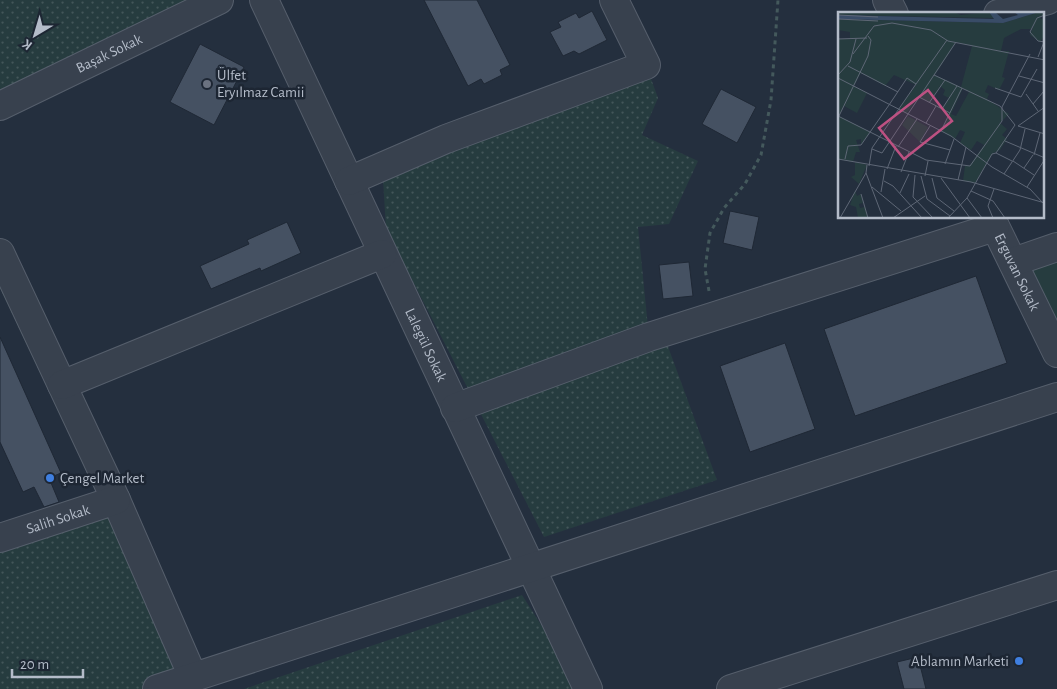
<svg xmlns="http://www.w3.org/2000/svg" width="1057" height="689" font-family="'Alegreya Sans',sans-serif">
  <defs>
    <pattern id="grass-dots" width="8" height="8" patternUnits="userSpaceOnUse" patternTransform="scale(1.25)"><rect width="8" height="8" fill="#263c3f"/><path d="M2 2h.1M6 6h.1" fill="none" stroke="#435659" stroke-width="1.8" stroke-linecap="round"/></pattern>
  </defs>
  <rect width="100%" height="100%" fill="#242f3e"/>
  <!-- grass -->
  <g fill="url(#grass-dots)">
    <polygon points="0,0 215,0 0,94"/>
    <polygon points="646,65 658,98 642,135 698,161 669,224 638,227 649,337 663,333 717,480 544,537 386,229 383,179"/>
    <polygon points="0,255 192,689 0,689 0,539 103,506 0,288"/>
    <polygon points="522,595 582,689 244,689"/>
  </g>
  <!-- park -->
  <polygon fill="#263c3f" points="1057,247 1057,353 1013,262"/>
  <!-- building -->
  <g fill="#455162" stroke="#1f2835">
    <polygon points="424,0 477,0 510,65 500,70 502,75 484,84 481,79 468,86"/>
    <polygon points="592,11 607,40 579,54 574,51 563,56 550,32 561,27 558,22 576,13 579,18"/>
    <polygon points="200,44 244,67 214,125 170,102"/>
    <polygon points="721,89 756,107 737,143 702,124"/>
    <polygon points="730,211 759,217 752,250 723,243"/>
    <polygon points="287,222 301,253 261,271 260,268 211,289 200,266 249,244 247,240"/>
    <polygon points="689,262 693,296 663,299 659,265"/>
    <polygon points="976,276 1007,363 855,416 824,329"/>
    <polygon points="0,337 61,473 49,478 59,502 44,507 34,487 23,492 0,442"/>
    <polygon points="785,343 815,429 750,452 720,366"/>
    <polygon points="918,657 926,689 904,689 897,662"/>
  </g>
  <g fill="none" stroke-linecap="round" stroke-linejoin="round">
    <!-- minor casing -->
    <g stroke="#565f6c" stroke-width="30">
      <g id="minor">
        <path id="s1" d="M 264,0 L 588,689"/>
        <polyline points="887,0 894,14"/>
        <polyline points="998,14 1048,0"/>
        <path id="s2" d="M 0,106 L 219,0"/>
        <polyline points="349,181 446,139 646,65 614,0"/>
        <path id="s3" d="M 991,218 L 1057,353"/>
        <polyline points="0,253 116,500 193,677"/>
        <polyline points="1013,262 1057,247"/>
        <polyline points="62,385 382,254"/>
        <polyline points="455,408 649,337 995,227"/>
        <path id="s4" d="M 0,538 L 116,500"/>
        <polyline points="157,689 1057,397"/>
        <polyline points="731,689 1057,585"/>
      </g>
    </g>
    <!-- path -->
    <polyline stroke="#44595c" stroke-width="3" stroke-dasharray="4 4" stroke-linecap="butt" points="709,291 705,269 710,233 724,208 745,184 761,155 771,100 778,0"/>
    <!-- minor -->
    <use href="#minor" stroke="#38414e" stroke-width="28"/>
  </g>
  <!-- markers -->
  <circle fill="#6b7280" stroke="#1d2633" stroke-width="2" cx="207" cy="84" r="5"/>
  <g fill="#3f7fe0" stroke="#1d2633" stroke-width="2">
    <circle cx="50" cy="478" r="5"/>
    <circle cx="1019" cy="661" r="5"/>
  </g>
  <g text-anchor="middle" dominant-baseline="central" stroke-width="5" stroke-linejoin="round" paint-order="stroke">
    <!-- street labels -->
    <g font-size="15" fill="#b4bcc9" stroke="#1d2633">
      <text stroke="none"><textPath href="#s2" startOffset="121">Başak Sokak</textPath></text>
      <text stroke="none"><textPath href="#s3" startOffset="60">Erguvan Sokak</textPath></text>
      <text stroke="none"><textPath href="#s1" startOffset="381">Lalegül Sokak</textPath></text>
      <text stroke="none"><textPath href="#s4" startOffset="61">Salih Sokak</textPath></text>
    </g>
    <!-- poi labels -->
    <g font-size="15" fill="#b4bcc9" stroke="#1d2633" text-anchor="start">
      <text x="217" y="75">Ülfet<tspan x="217" dy="17">Eryılmaz Camii</tspan></text>
      <text x="60" y="478">Çengel Market</text>
      <text x="1009" y="661" text-anchor="end">Ablamın Marketi</text>
    </g>
  </g>
  <!-- overview -->
  <g transform="translate(838 12)">
    <rect width="206" height="206" fill="#242f3e"/>
    <path d="M 0,0 L 116,0 L 123,3 L 151,0 L 156,6 L 0,3 ZM 201,0 L 206,2 L 193,17 L 183,17 L 166,26 L 163,39 L 171,39 L 164,65 L 167,66 L 161,78 L 150,73 L 147,80 L 151,82 L 149,87 L 171,102 L 162,111 L 169,117 L 164,123 L 169,127 L 162,138 L 155,141 L 137,171 L 125,169 L 127,154 L 131,154 L 146,133 L 139,129 L 133,138 L 122,131 L 127,120 L 122,118 L 117,127 L 103,119 L 112,103 L 80,84 L 69,101 L 60,98 L 78,73 L 56,63 L 47,74 L 23,61 L 16,74 L 29,81 L 19,101 L 6,94 L 1,104 L 32,120 L 23,133 L 23,127 L 18,128 L 22,140 L 18,140 L 15,150 L 0,147 L 0,27 L 12,27 L 12,20 L 0,18 L 0,7 L 165,11 ZM 118,30 L 134,34 L 123,75 L 97,63 ZM 102,74 L 107,78 L 105,83 L 111,86 L 104,96 L 92,90 ZM 125,76 L 131,80 L 118,104 L 113,102 ZM 70,104 L 90,115 L 82,130 L 64,113 ZM 17,150 L 29,153 L 21,172 L 13,165 L 17,163 ZM 17,179 L 19,184 L 23,182 L 25,191 L 21,192 L 22,196 L 27,195 L 30,206 L 20,206 L 18,195 L 12,193 Z" fill="#263c3f" fill-rule="evenodd"/>
    <path d="M 199,5 L 206,8 L 206,24 L 202,30 L 192,23 Z" fill="#263c3f"/>
    <path d="M 151,0 L 157,0 L 165,7 L 180,3 L 176,0 L 201,0 L 165,11 L 0,7 L 0,3 L 156,7 Z" fill="#394c67"/>
    <path fill="none" stroke="#5e6776" stroke-width="1" d="M 0,3 L 40,5M 207,3 L 199,6 L 192,20 L 200,29 L 207,30M 0,7 L 40,9M 0,27 L 29,26M 15,42 L 36,14 L 54,11 L 93,18 L 110,29 L 207,48M 200,45 L 206,30M 10,54 L 60,80M 0,63 L 12,50 L 18,27M 96,63 L 162,94 L 177,113M 181,64 L 207,71M 0,66 L 113,124 L 154,155 L 192,177 L 205,191M 78,72 L 109,28M 157,76 L 183,85 L 199,57M 188,82 L 200,99M 81,85 L 112,101M 91,91 L 107,68M 195,92 L 206,79M 104,97 L 119,74M 0,104 L 88,148 L 132,154 L 164,109 L 164,95 L 192,42M 0,106 L 30,44 L 33,28 L 30,24M 88,111 L 98,94M 92,114 L 82,130 L 112,138M 180,114 L 207,95M 180,114 L 207,122M 103,119 L 124,76M 167,129 L 207,146M 60,135 L 79,107M 34,137 L 44,141 L 118,30M 158,141 L 177,113M 196,143 L 202,121M 0,147 L 133,170 L 207,191M 7,147 L 10,134 L 23,133 L 51,93M 175,149 L 196,163M 107,152 L 116,127M 29,153 L 28,161 L 45,206M 31,154 L 34,136 L 78,72 L 69,66 L 51,93M 186,156 L 195,143M 49,157 L 58,134M 63,160 L 71,140M 166,162 L 182,138 L 187,117M 77,163 L 75,185 L 95,206M 83,164 L 89,187 L 112,204M 87,164 L 90,149M 94,166 L 99,186 L 116,199M 103,166 L 132,206M 120,168 L 128,135M 46,169 L 55,174 L 84,206M 34,175 L 63,199M 189,175 L 207,147M 133,179 L 155,189 L 167,206M 43,180 L 47,157M 62,181 L 71,162M 23,182 L 30,206M 129,186 L 144,206M 2,206 L 28,161M 55,206 L 87,184M 110,206 L 129,186 L 154,142 L 158,141 L 174,149M 155,206 L 150,194 L 156,177"/>
    <path fill="#bd5182" fill-opacity="0.15" stroke="#bd5182" stroke-width="2.5" d="M 90,78 L 114,109 L 66,147 L 41,116 Z"/>
    <rect width="206" height="206" fill="none" stroke="#b4bcc9" stroke-width="2.5"/>
  </g>
  <!-- north arrow -->
  <g transform="translate(35 35) rotate(218)" stroke="#1d2633" stroke-width="4" paint-order="stroke">
  <path d="M0-4L9 19L0 12L-9 19Z" fill="#b4bcc9"/>
  <text y="-8" font-size="14" font-weight="bold" text-anchor="middle" fill="#b4bcc9">K</text>
  </g>
  <!-- scale -->
  <path d="M12 669v8h71v-8" fill="none" stroke="#b4bcc9" stroke-width="2.5"/>
  <text x="20" y="669" font-size="15" fill="#b4bcc9" stroke="#1d2633" stroke-width="4" paint-order="stroke">20 m</text>
</svg>
